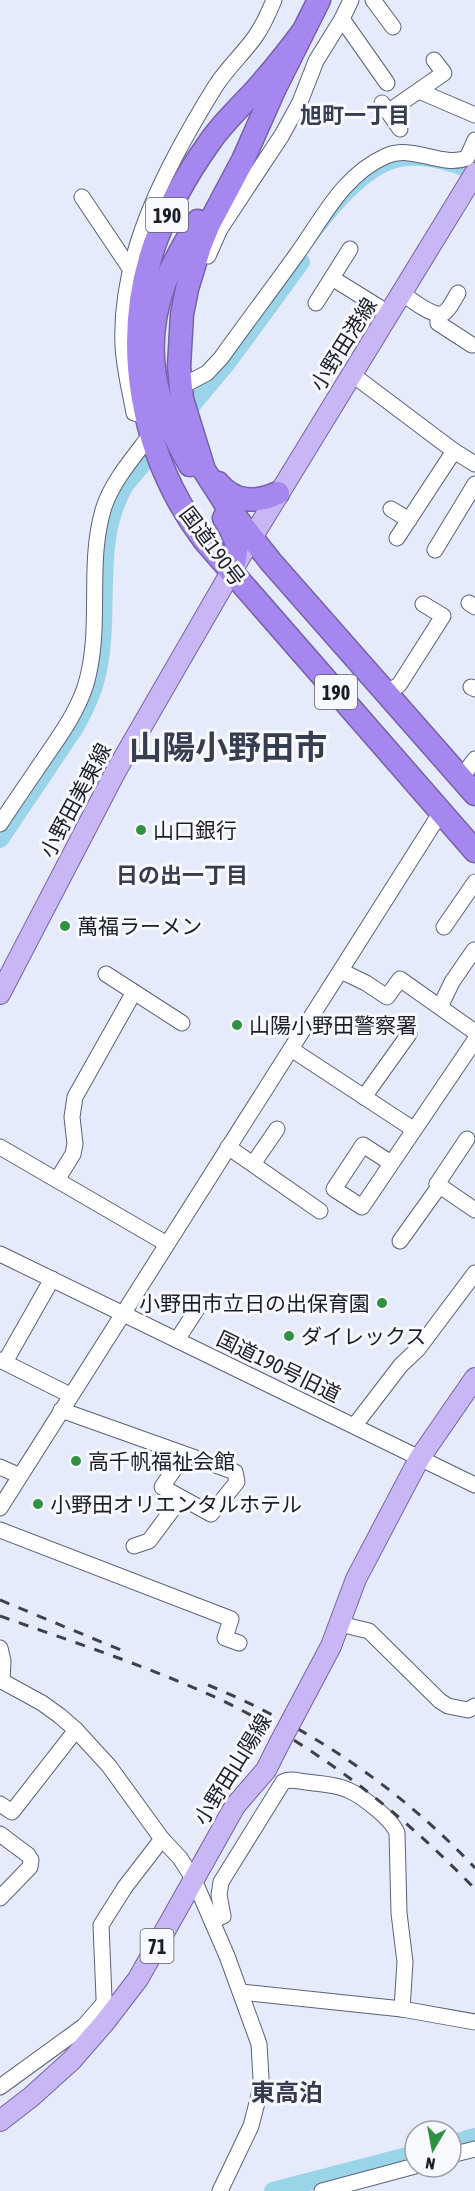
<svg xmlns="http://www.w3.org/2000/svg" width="475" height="2191" font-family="'Asap Condensed','Noto Sans JP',sans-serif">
  <rect width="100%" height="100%" fill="#e6ebfb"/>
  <!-- water -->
  <path fill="#9ad4e8" d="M 390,158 L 475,167 L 475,180 C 453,173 430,164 407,166 C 361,169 313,248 286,282 L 347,191 Z"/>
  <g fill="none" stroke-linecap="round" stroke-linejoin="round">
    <!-- river -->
    <g stroke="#9ad4e8" stroke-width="18">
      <path d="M 0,839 L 74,729 C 85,710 94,691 98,670 C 111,608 92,542 125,485 L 227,363 L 301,262"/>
      <polyline points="451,2144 475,2137"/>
      <polyline points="273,2191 415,2154"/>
    </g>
    <!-- minor casing -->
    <g stroke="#5b6278" stroke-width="17">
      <g id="minor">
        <polyline points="373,0 393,27"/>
        <polyline points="342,19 387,83"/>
        <polyline points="419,91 475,115"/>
        <polyline points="382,103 400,129"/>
        <polyline points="388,112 444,73 434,60"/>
        <polyline points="82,197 131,270"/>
        <polyline points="208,256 220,229 282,135 300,102 316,61 342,19 351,0"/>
        <polyline points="332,278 390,314"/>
        <path d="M 402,293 C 410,299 435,319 444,313 C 450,309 454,299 458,293"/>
        <polyline points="316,303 350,249"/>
        <polyline points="438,315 438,323 472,345"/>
        <polyline points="353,375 454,451 475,464"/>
        <path d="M 188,383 L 207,373 L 221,358 C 246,323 272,289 297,254 C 323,218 343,175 386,156 C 413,144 441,168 467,158 L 475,140"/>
        <path d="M 146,416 L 134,413 C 130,391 124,368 123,345 C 119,253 168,163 215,87 C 227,68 243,54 255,37 C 263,26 269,12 274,0"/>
        <polyline points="391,509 409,520"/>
        <polyline points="397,538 454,451"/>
        <polyline points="435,550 475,484"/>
        <polyline points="469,603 475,607"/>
        <polyline points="471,687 475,689"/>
        <polyline points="386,693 399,685 443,616 423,604"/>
        <polyline points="461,778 475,759"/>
        <path d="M 0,824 C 15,801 31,778 46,756 C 62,733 78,710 86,684 C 103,626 86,564 104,507 C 113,480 134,457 151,434"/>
        <polyline points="444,927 475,882"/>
        <polyline points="341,971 366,983 387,997 400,979 475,1032"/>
        <polyline points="106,974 182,1023"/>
        <polyline points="440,1007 452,982 474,950"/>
        <polyline points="291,1049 413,1129"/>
        <polyline points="364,1097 409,1034"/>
        <polyline points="467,1139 437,1184 475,1210"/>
        <polyline points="0,1147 167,1244"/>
        <polyline points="228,1147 320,1211"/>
        <polyline points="391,1163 363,1145 334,1189 362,1207 475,1040"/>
        <polyline points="253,1164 277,1129"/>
        <polyline points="57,1180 73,1154 75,1144 72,1117 75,1097 134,992"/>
        <polyline points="400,1241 438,1188 437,1184"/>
        <polyline points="0,1254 475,1485"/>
        <polyline points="177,1340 197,1309"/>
        <polyline points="0,1360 70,1395"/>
        <polyline points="5,1362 52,1279"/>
        <polyline points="61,1410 235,1472 237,1482 211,1514 162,1487 184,1455"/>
        <polyline points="355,1425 401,1365 418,1349 475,1273"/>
        <polyline points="0,1467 20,1476"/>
        <polyline points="0,1508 441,812"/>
        <polyline points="0,1530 231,1619 225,1638 239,1643"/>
        <polyline points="134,1546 149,1541 181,1498"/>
        <polyline points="340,1624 369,1631 440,1701 448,1706 468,1710 475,1706"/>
        <polyline points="0,1648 3,1661 2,1681"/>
        <polyline points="0,1680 42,1703 60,1716 76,1730 109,1766 162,1839 180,1858 194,1880 227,1956 259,2044 261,2078 259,2095 251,2126 220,2191"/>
        <polyline points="0,1804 12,1812 76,1730"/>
        <polyline points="0,1898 30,1867 31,1860 28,1855 0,1834"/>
        <path d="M 212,1921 L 223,1916 L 219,1895 L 221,1882 L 283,1782 C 290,1778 298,1781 306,1782 C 320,1784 335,1784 348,1790 C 362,1796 392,1819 397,1833 L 399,1913 L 405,1962 L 402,2009"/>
        <polyline points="241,1992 402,2009 475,2022"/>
        <polyline points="105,2022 101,1925 125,1887 162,1839"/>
        <polyline points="0,2087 84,2026 104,2003"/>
        <polyline points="451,2155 475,2149"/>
        <polyline points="322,2191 415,2166"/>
      </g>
    </g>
    <!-- major casing -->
    <g stroke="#7562a9" stroke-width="22">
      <g id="major">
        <polyline points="0,994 116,771 231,572 475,173"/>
        <polyline points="295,1714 331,1646 356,1579 419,1459 475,1378"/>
        <polyline points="0,2121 31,2097 72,2060 105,2022 138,1979 235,1806 266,1770 279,1744"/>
      </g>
    </g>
    <!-- highway casing -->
    <g stroke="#7562a9" stroke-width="25">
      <g id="highway">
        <polyline points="319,0 274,90 243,160 209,224 200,246 187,289 182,314 179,366 182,399 204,470 227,506 271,562 475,794"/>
        <path d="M 302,33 C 287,53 271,73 254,92 C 238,109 221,125 209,143 C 187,174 168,208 155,243 C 120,343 141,456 204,540 L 475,851"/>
        <path d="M 190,465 C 155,406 140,349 165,282 C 174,261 186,241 198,221"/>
        <path d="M 218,483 C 235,503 256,503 278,493"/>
        <path d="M 224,518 C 238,540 240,546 231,572"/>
      </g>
    </g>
    <!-- minor -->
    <use href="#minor" stroke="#fff" stroke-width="15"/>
    <!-- major -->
    <use href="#major" stroke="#c9b7f5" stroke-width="20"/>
    <!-- highway -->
    <use href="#highway" stroke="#a587ef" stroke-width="22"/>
    <!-- rail -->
    <g stroke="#3d414b" stroke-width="3" stroke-dasharray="10 10" stroke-linecap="butt">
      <polyline points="0,1600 128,1653"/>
      <path d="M 0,1616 C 73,1642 147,1666 217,1698 C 314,1744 401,1812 475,1889"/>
      <path d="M 208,1685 C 308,1726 401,1789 475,1868"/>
    </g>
    <!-- major-bridge casing -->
    <g stroke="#7562a9" stroke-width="22" stroke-linecap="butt">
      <polyline id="major-bridge" points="279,1744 295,1714"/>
    </g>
    <!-- major-bridge -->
    <use href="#major-bridge" stroke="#c9b7f5" stroke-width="20"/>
  </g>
  <!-- markers -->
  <g fill="#309145" stroke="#f7f9fe" stroke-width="2">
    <circle cx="141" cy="830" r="6"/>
    <circle cx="65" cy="926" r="6"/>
    <circle cx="237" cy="1025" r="6"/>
    <circle cx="382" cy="1303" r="6"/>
    <circle cx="289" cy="1336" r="6"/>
    <circle cx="76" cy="1461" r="6"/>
    <circle cx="38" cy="1504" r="6"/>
  </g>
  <g text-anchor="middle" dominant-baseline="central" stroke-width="6" stroke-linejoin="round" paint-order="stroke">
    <!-- shield labels -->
    <g fill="#f7f9fe" stroke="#5d6068" stroke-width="1.5">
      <rect x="146" y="198" width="42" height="34" rx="4.5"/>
      <rect x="315" y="675" width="42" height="34" rx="4.5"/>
      <rect x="140.5" y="1929" width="33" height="34" rx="4.5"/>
    </g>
    <g font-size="20" font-weight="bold" fill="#1b1e27">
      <text x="167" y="215">190</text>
      <text x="336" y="692">190</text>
      <text x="157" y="1946">71</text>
    </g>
    <!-- street labels -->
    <g font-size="21" fill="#1b1e27" stroke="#f7f9fe">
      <text transform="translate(343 344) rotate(-58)">小野田港線</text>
      <text transform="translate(213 546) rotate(53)">国道190号</text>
      <text transform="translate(75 800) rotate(-62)">小野田美東線</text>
      <text transform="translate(279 1366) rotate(26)">国道190号旧道</text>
      <text transform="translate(232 1769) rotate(-58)">小野田山陽線</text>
    </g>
    <!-- poi labels -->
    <g font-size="21" fill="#1b1e27" stroke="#f7f9fe" text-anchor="start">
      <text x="153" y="830">山口銀行</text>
      <text x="77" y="926">萬福ラーメン</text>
      <text x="249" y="1025">山陽小野田警察署</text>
      <text x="370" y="1303" text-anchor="end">小野田市立日の出保育園</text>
      <text x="301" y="1336">ダイレックス</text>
      <text x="88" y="1461">高千帆福祉会館</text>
      <text x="50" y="1504">小野田オリエンタルホテル</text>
    </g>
    <!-- neighbourhood labels -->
    <g font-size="22" font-weight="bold" fill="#373d51" stroke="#f7f9fe">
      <text x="355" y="115">旭町一丁目</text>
      <text x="182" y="875">日の出一丁目</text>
    </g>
    <!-- quarter labels -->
    <g font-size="24" font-weight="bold" fill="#373d51" stroke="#f7f9fe">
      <text x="287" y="2092">東高泊</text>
    </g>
    <!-- town labels -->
    <g font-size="33" font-weight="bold" fill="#373d51" stroke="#f7f9fe">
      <text x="228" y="747">山陽小野田市</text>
    </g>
  </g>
  <!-- north arrow -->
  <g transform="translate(433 2149) rotate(190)"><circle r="28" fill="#f7f9fe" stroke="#9fa1a8" stroke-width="1.5"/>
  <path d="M0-4.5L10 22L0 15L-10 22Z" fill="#309145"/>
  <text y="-9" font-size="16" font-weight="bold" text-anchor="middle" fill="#1b1e27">N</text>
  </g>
</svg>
